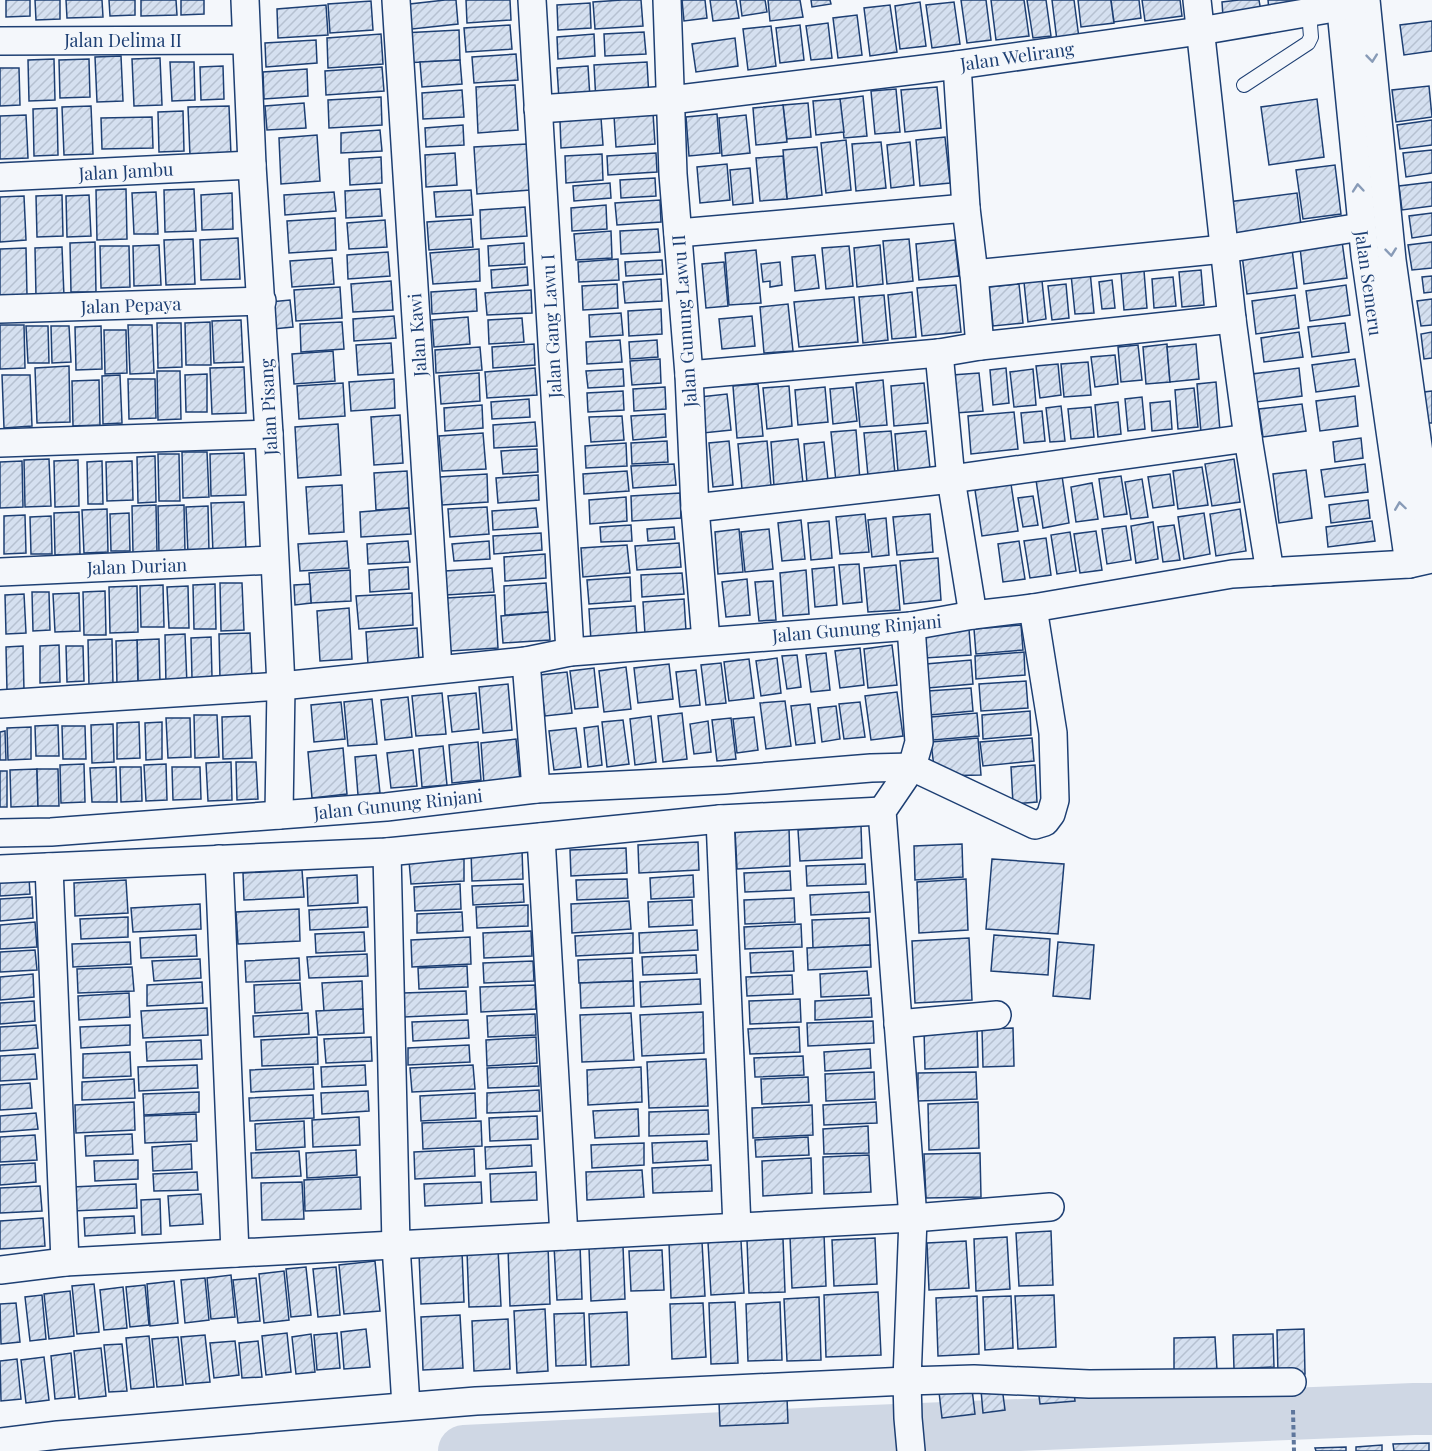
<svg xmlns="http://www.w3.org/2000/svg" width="1432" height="1451" font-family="'Playfair Display',serif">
  <defs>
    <pattern id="building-hatch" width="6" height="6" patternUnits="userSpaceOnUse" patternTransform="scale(1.5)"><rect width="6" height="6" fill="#d5e0f0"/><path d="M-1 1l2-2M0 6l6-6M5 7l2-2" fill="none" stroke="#b6c1d1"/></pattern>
  </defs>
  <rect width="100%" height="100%" fill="#f4f7fb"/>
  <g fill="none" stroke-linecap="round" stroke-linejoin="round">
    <!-- river -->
    <polyline stroke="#cfd7e4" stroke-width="52" points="464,1451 823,1433 1414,1409 1432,1409"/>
  </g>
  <!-- building -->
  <g fill="url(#building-hatch)" stroke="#1d3f73" stroke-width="1.5">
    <polygon points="6,0 30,0 30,16 6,17"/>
    <polygon points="35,0 60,0 60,19 36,20"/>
    <polygon points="66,0 102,0 103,17 67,18"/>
    <polygon points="109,0 135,0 135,15 110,16"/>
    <polygon points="141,0 176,0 177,15 141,16"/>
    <polygon points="181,0 204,0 204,14 181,15"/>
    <polygon points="445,0 456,0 458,24 403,30 401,5"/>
    <polygon points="466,0 510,0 511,20 467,23"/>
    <polygon points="622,0 641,0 643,26 595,29 593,2"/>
    <polygon points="682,0 705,0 707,18 684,21"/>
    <polygon points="710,0 736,0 739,18 713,21"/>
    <polygon points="740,0 765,0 767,12 742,16"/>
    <polygon points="768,0 800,0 803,17 770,21"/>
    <polygon points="811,0 830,0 831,4 812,7"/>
    <polygon points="961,0 986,0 991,40 967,43"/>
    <polygon points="991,0 1024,0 1029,36 996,40"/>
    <polygon points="1027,0 1046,0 1051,36 1033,38"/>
    <polygon points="1052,0 1074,0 1079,38 1057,41"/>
    <polygon points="1078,0 1111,0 1114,23 1081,27"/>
    <polygon points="1111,0 1139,0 1141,18 1114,22"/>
    <polygon points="1142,0 1180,0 1182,16 1145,21"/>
    <polygon points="1239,0 1259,0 1261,12 1223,17 1222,2"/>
    <polygon points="1268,0 1310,0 1269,11"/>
    <polygon points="371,1 373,30 330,33 328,4"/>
    <polygon points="920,2 926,46 900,49 895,6"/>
    <polygon points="954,2 960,44 932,48 926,5"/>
    <polygon points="590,3 591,28 558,30 557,5"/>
    <polygon points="326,5 328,35 278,38 277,9"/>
    <polygon points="890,5 897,52 870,56 864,8"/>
    <polygon points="857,15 862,55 838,58 833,18"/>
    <polygon points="1432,21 1432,51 1404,55 1400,25"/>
    <polygon points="828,23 832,58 811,60 806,26"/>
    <polygon points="510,25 512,49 466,52 464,28"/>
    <polygon points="800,25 804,60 780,63 776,28"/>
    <polygon points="771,26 776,66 748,70 743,29"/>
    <polygon points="459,30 460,60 404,63 402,33"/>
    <polygon points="644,32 646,54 605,56 604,34"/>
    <polygon points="381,34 383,64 328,68 327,38"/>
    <polygon points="594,34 595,56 558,59 557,37"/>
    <polygon points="735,38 738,66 696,72 692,44"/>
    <polygon points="316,40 317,63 266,67 265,43"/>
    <polygon points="516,54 518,80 474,83 472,57"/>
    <polygon points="121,56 123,101 97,102 95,57"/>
    <polygon points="160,58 162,105 134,106 132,59"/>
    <polygon points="54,59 55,100 29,101 28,60"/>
    <polygon points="89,59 90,97 60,98 59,60"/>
    <polygon points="460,60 462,84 422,87 420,62"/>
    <polygon points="170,62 194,62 195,100 172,101"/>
    <polygon points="647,62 649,98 596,102 594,65"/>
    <polygon points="223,66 224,99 201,100 200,67"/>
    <polygon points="588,66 590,98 559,100 557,68"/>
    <polygon points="382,67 384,91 326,95 325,71"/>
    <polygon points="0,68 19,68 20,105 0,106"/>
    <polygon points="307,69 308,96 264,99 263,72"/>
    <polygon points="515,85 518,130 478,133 476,87"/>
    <polygon points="1429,86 1432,117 1396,122 1392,90"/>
    <polygon points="937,87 941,128 905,132 901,90"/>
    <polygon points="896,89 900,132 875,134 871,91"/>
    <polygon points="462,90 464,117 423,119 422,93"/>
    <polygon points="863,96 867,136 844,138 840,99"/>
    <polygon points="381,97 382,125 329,128 328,100"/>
    <polygon points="840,99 844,132 816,135 813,101"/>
    <polygon points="1317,99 1324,157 1269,165 1261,107"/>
    <polygon points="304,103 306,128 267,130 265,106"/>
    <polygon points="808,103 811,137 787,139 783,105"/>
    <polygon points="783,105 787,142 756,145 753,108"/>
    <polygon points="91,106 93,154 64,155 62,107"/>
    <polygon points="229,106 231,155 190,156 188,107"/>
    <polygon points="57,108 58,155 34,156 33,109"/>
    <polygon points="183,111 184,151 159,152 158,112"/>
    <polygon points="653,113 655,144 616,147 614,116"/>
    <polygon points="717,114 720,153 689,156 686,117"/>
    <polygon points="26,115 28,158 0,159 0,116"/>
    <polygon points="746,115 750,153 722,156 719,118"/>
    <polygon points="152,117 153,148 102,149 101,118"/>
    <polygon points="601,118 603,145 561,148 560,121"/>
    <polygon points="1432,120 1432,145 1400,149 1397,125"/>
    <polygon points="463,125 464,145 426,147 425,128"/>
    <polygon points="380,130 382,151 341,153 341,133"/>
    <polygon points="317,135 320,181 281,184 279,138"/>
    <polygon points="945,137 950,183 920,186 916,140"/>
    <polygon points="846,140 851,190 826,193 821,143"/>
    <polygon points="881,142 886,188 856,191 852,144"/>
    <polygon points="910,142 914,185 891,188 887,145"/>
    <polygon points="527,144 530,190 477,194 474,147"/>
    <polygon points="817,147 822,195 787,199 783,150"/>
    <polygon points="1432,150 1432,173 1406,177 1403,153"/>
    <polygon points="455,153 457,185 426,187 425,155"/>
    <polygon points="656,153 657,172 608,175 607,156"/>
    <polygon points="602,154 603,180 566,183 565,156"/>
    <polygon points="783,156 787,199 760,201 756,158"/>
    <polygon points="381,157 382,183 350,185 349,159"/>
    <polygon points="727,164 730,200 700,203 697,167"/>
    <polygon points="1335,165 1341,214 1303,219 1296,170"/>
    <polygon points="750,168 753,203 733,205 730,170"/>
    <polygon points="655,178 656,196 621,198 620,180"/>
    <polygon points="1432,182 1432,206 1402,210 1399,186"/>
    <polygon points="610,183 611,198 574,201 573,186"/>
    <polygon points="126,189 127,239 97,240 96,190"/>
    <polygon points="194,189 196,231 165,232 164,190"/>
    <polygon points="380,189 382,216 346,218 345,191"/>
    <polygon points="471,190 473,215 436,217 434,192"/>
    <polygon points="156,192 158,234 134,234 132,193"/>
    <polygon points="334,192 336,211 285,215 284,195"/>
    <polygon points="232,193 233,229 202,230 201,195"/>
    <polygon points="1297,193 1302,233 1234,242 1228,202"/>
    <polygon points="62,195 63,236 37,237 36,196"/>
    <polygon points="89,195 91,236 67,237 66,196"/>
    <polygon points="24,196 26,240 0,242 0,197"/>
    <polygon points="660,200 661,222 617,225 615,203"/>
    <polygon points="606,205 607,229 572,231 571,208"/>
    <polygon points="525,207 527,236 481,239 480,210"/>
    <polygon points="1432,213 1432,235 1412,238 1409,216"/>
    <polygon points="335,218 336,250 289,253 287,221"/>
    <polygon points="471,219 473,247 429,250 427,222"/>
    <polygon points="385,220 387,247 349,249 347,223"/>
    <polygon points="658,229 660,252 621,254 620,231"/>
    <polygon points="611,231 612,258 576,260 574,234"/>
    <polygon points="238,238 240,279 201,280 200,240"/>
    <polygon points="193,239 195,284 166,285 164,240"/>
    <polygon points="909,239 913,281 887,284 883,241"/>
    <polygon points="955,240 959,276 919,280 916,244"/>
    <polygon points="1342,241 1347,278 1304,284 1300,247"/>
    <polygon points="95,242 96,292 71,292 70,243"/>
    <polygon points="1432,242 1432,268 1412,270 1408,245"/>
    <polygon points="524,243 525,264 489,266 488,246"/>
    <polygon points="159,245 161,285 134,286 133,246"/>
    <polygon points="880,245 883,284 857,287 854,248"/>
    <polygon points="100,246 129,246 130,287 101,288"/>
    <polygon points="849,246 853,286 826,289 822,248"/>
    <polygon points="62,247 64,296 36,296 35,248"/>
    <polygon points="26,248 27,295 0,296 0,249"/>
    <polygon points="479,249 480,281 433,284 430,253"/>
    <polygon points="1292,249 1297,288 1247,294 1242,255"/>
    <polygon points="756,250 761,303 729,305 725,253"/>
    <polygon points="388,252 390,276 348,279 347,255"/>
    <polygon points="815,255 819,288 795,291 792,257"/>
    <polygon points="332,258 334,284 292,287 290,261"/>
    <polygon points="618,259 619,280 579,282 578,262"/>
    <polygon points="662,260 663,274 626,276 625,262"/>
    <polygon points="724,262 728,306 706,308 702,264"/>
    <polygon points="780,262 782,285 770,287 770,281 763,282 761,264"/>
    <polygon points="527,267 528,285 492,288 491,270"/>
    <polygon points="1201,270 1204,305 1182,307 1179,272"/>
    <polygon points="1090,271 1094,313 1075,314 1071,274"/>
    <polygon points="1144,271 1147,308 1124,310 1121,273"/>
    <polygon points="1432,276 1432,292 1424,293 1422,277"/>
    <polygon points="1173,277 1176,306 1154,308 1152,279"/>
    <polygon points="661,279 662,301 625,303 623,282"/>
    <polygon points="1112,280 1115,308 1102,309 1099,282"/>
    <polygon points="391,281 393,310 353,312 351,284"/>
    <polygon points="1042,281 1046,319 1028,322 1024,282"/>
    <polygon points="617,284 618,308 583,310 582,286"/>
    <polygon points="1019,284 1023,323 993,326 989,287"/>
    <polygon points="1066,284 1069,318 1052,320 1048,286"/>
    <polygon points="956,285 961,332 922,336 917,288"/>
    <polygon points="1346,285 1350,315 1310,321 1306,291"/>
    <polygon points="340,287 342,318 296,321 294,290"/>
    <polygon points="476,289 477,311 432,314 431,292"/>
    <polygon points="531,290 532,313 487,315 485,293"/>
    <polygon points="912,292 916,337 892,339 888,295"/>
    <polygon points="884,295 888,340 863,343 859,297"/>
    <polygon points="1295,295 1299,328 1256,334 1252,301"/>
    <polygon points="854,297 858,342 799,347 794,302"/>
    <polygon points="1432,299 1432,325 1421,326 1417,301"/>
    <polygon points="290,300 293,327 273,329 270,302"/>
    <polygon points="788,304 793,351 764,353 760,307"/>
    <polygon points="661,309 662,334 629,336 628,311"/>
    <polygon points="621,313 623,335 590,337 589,315"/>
    <polygon points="394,316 396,338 354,341 353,319"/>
    <polygon points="752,316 755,346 722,349 719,319"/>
    <polygon points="468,317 470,344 434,347 432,320"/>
    <polygon points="522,318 524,342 489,344 488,320"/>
    <polygon points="241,320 243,362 214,363 212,321"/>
    <polygon points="210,322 211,365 186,365 185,323"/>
    <polygon points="342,322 344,349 301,352 300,324"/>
    <polygon points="157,323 181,323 182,367 158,368"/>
    <polygon points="1345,323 1349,352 1312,357 1308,327"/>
    <polygon points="0,325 24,325 25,368 0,369"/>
    <polygon points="128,325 152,325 154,373 130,374"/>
    <polygon points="26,326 48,326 49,363 28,363"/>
    <polygon points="51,326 69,326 71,362 52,363"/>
    <polygon points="101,326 102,369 76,370 75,327"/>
    <polygon points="104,330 126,330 127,373 105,374"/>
    <polygon points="1299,332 1303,357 1264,362 1261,338"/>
    <polygon points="1432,332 1432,358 1424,359 1421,334"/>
    <polygon points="620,340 622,362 587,364 586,342"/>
    <polygon points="657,340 658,357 630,359 629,342"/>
    <polygon points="391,343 393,373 358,375 356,345"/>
    <polygon points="534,344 535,365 493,368 492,347"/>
    <polygon points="1167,344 1170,382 1146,384 1143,347"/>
    <polygon points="1196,344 1199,379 1170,382 1167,347"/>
    <polygon points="1138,345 1142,380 1121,382 1118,347"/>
    <polygon points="480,347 482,370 436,373 435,350"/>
    <polygon points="333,351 335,381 294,384 292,354"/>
    <polygon points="1115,355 1118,384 1095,387 1091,357"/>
    <polygon points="660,359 661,383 632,385 630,361"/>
    <polygon points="1355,359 1359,386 1316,392 1312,365"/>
    <polygon points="1088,362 1091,395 1064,397 1061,364"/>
    <polygon points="1058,364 1061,395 1040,398 1036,366"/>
    <polygon points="69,366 70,422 37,423 35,368"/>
    <polygon points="244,367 246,413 212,414 210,368"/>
    <polygon points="535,368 537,395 487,398 485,372"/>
    <polygon points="1006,368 1009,403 993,405 990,370"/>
    <polygon points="1299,368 1302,396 1256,402 1252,374"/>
    <polygon points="623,369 624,386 588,388 586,371"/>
    <polygon points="1033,369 1036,405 1014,407 1010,372"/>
    <polygon points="157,371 180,371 181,419 158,420"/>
    <polygon points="479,373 480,401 441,404 439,376"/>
    <polygon points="979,373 983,411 955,413 952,375"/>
    <polygon points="207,374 207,412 186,412 185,375"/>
    <polygon points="2,375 30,375 32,426 4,428"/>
    <polygon points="120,375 122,423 103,424 102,376"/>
    <polygon points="128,379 155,379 156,418 129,419"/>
    <polygon points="394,379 395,408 351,411 349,382"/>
    <polygon points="99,380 100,425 73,426 72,381"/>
    <polygon points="883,380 887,425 860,427 856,383"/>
    <polygon points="1216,382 1220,431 1201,433 1197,384"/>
    <polygon points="343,383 345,416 299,419 297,386"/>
    <polygon points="924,383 928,423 894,426 891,386"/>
    <polygon points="758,384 763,436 737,438 733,386"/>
    <polygon points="789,386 792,426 767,429 763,388"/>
    <polygon points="665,387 666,409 634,411 633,389"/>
    <polygon points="825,387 828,422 798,425 795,390"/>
    <polygon points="853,387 857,421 833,424 830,389"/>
    <polygon points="1194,388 1198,427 1178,429 1175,390"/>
    <polygon points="623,391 624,410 588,412 587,393"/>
    <polygon points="1432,391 1432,423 1428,423 1424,392"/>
    <polygon points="727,394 731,430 703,433 700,397"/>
    <polygon points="1355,396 1358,426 1320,431 1316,401"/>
    <polygon points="1142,397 1145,429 1128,431 1125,399"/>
    <polygon points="529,399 530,417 492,419 491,402"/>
    <polygon points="1170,401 1172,429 1152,431 1150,403"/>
    <polygon points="1118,402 1121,434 1098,437 1095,405"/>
    <polygon points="1302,404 1306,431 1263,437 1259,409"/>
    <polygon points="482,405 483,428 445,431 444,408"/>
    <polygon points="1061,406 1065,441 1050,442 1046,408"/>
    <polygon points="1091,407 1094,437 1071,439 1068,409"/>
    <polygon points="1042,411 1045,441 1024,443 1021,413"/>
    <polygon points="1014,412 1018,449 971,454 968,416"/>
    <polygon points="665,414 666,437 633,440 631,416"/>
    <polygon points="400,415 403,463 374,465 371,417"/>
    <polygon points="622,416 624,440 591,442 589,417"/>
    <polygon points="535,422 537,446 494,448 493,425"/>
    <polygon points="338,424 341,475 298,478 295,427"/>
    <polygon points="856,430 860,480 836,482 831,432"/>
    <polygon points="891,431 895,474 868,476 864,433"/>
    <polygon points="926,431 930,468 898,471 895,434"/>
    <polygon points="483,433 486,469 442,471 439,436"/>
    <polygon points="1361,438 1363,458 1335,462 1333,442"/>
    <polygon points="798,439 803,483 774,486 771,442"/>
    <polygon points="667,441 668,462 632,464 631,443"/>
    <polygon points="729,441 733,485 713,487 709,443"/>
    <polygon points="767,441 771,486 742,489 738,444"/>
    <polygon points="824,442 828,480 807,483 804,444"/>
    <polygon points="626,443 627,466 586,468 585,446"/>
    <polygon points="537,449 538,472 503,474 501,451"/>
    <polygon points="182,452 207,452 209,497 183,498"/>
    <polygon points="244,453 246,495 211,496 210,454"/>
    <polygon points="158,454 179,454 180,501 159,501"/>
    <polygon points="155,456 156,502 138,503 137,457"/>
    <polygon points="49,459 51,506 25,507 24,460"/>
    <polygon points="1234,459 1240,502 1212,506 1205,464"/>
    <polygon points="78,460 79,506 55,507 54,461"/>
    <polygon points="22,461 23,507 0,508 0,462"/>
    <polygon points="102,461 103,504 88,504 87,462"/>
    <polygon points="132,461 133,500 107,501 106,462"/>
    <polygon points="674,464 676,485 633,488 631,466"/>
    <polygon points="1365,464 1368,492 1325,497 1321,470"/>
    <polygon points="1202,467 1208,505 1178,509 1173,471"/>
    <polygon points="1306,470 1312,518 1279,523 1273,474"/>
    <polygon points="407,471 409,508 376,510 374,473"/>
    <polygon points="627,471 629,491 584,494 583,474"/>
    <polygon points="487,474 488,502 442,505 440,477"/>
    <polygon points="1170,474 1174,505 1153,508 1148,477"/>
    <polygon points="538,475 539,500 498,503 496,478"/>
    <polygon points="1062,476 1069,523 1043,528 1036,480"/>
    <polygon points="1121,476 1127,514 1104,517 1099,479"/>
    <polygon points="1142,479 1148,517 1131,519 1125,482"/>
    <polygon points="1092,483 1098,519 1076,522 1071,487"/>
    <polygon points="1011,484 1018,531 982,536 975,490"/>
    <polygon points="342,485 344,532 309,534 306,487"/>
    <polygon points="680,493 681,518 632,521 631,496"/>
    <polygon points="1033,496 1038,525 1023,527 1018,498"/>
    <polygon points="626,497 627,521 590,524 589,500"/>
    <polygon points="1368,500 1370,518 1331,523 1329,505"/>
    <polygon points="244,502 246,552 213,553 211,503"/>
    <polygon points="156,505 157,552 133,553 132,506"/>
    <polygon points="184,505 185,552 159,553 158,506"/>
    <polygon points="208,506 209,552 188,553 186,507"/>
    <polygon points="487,507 489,534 450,537 448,509"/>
    <polygon points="409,508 411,534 361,537 360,512"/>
    <polygon points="536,508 538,527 493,530 492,511"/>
    <polygon points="107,509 108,552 84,553 82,510"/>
    <polygon points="1240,509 1246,551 1216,556 1210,514"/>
    <polygon points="79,512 80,554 55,555 54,513"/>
    <polygon points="129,513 130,551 111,551 110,514"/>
    <polygon points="1204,513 1210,554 1184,559 1178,517"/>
    <polygon points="865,514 869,552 840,554 836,517"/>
    <polygon points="930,514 933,552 897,555 893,517"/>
    <polygon points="25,515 26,553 4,554 4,516"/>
    <polygon points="51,516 52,554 31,554 30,517"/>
    <polygon points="886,518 889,555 872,557 868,520"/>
    <polygon points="801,520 805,559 782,561 778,523"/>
    <polygon points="829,521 832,558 811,560 808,523"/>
    <polygon points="1372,521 1375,541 1328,547 1326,527"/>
    <polygon points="1153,522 1158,559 1136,563 1131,526"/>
    <polygon points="631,525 632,541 601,542 600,527"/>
    <polygon points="1174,525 1180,560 1163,562 1158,527"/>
    <polygon points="1126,526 1131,560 1107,564 1102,529"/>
    <polygon points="674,527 675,539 648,541 647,529"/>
    <polygon points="739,529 743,572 718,574 715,532"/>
    <polygon points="769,529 773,569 745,572 741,532"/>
    <polygon points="1096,531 1102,570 1080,573 1074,534"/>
    <polygon points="1070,532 1076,571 1057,574 1051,535"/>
    <polygon points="541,533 542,550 494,554 493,536"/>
    <polygon points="1046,538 1051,575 1030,578 1024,541"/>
    <polygon points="347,541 349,568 300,571 298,544"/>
    <polygon points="408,541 410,562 368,564 367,544"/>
    <polygon points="489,541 490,559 454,561 452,544"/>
    <polygon points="1019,541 1025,579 1003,582 998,544"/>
    <polygon points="679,543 681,567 637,570 635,546"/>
    <polygon points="627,545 630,573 583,577 581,548"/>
    <polygon points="545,554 546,578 505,581 504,557"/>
    <polygon points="938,558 941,600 904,604 900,561"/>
    <polygon points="859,564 862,602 843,604 839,565"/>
    <polygon points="896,565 900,610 868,612 864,568"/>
    <polygon points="408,567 409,589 370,592 369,570"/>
    <polygon points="834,567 837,605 815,607 812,569"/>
    <polygon points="492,568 494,592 446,595 445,571"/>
    <polygon points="350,570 351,601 311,603 309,573"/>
    <polygon points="806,570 809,614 783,616 780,573"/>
    <polygon points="682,573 684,594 642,597 641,575"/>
    <polygon points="630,577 631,601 589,604 587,580"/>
    <polygon points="747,579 750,615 726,617 722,582"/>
    <polygon points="773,581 776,620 759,621 755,582"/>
    <polygon points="220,583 242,583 244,630 221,631"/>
    <polygon points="546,583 548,612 505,615 504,586"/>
    <polygon points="215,584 216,629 194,629 193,585"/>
    <polygon points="310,584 311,603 295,605 294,585"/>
    <polygon points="163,585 164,627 141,627 140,586"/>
    <polygon points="137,586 138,632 110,633 109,587"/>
    <polygon points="188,586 189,628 169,628 167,587"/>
    <polygon points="105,591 106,635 84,635 83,592"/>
    <polygon points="32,592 49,592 50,630 33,631"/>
    <polygon points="79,593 80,631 55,632 53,594"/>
    <polygon points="412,593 413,625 359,629 356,596"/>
    <polygon points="24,594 26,633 6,634 5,595"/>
    <polygon points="495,595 498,648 450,651 447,598"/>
    <polygon points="684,599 686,631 645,634 643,602"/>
    <polygon points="635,606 637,638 591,641 589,609"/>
    <polygon points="349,608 352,659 320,661 317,611"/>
    <polygon points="548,612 550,640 503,643 501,616"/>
    <polygon points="1021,625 1023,650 976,654 974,629"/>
    <polygon points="417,628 419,661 368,664 366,632"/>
    <polygon points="969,629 971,655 925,658 923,633"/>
    <polygon points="250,633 252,678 220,679 219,634"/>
    <polygon points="185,634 187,685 166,685 165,635"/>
    <polygon points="211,637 212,677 192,678 191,638"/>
    <polygon points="112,639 113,685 89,686 88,640"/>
    <polygon points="159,639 160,684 138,685 137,640"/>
    <polygon points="137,640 138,685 117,685 116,641"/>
    <polygon points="59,645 60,682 40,683 40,646"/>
    <polygon points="892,645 897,685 868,688 864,649"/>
    <polygon points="23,646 24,691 7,691 6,647"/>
    <polygon points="66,646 83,646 84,681 67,682"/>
    <polygon points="860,648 864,685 840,688 835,651"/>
    <polygon points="1024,652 1025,675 976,679 975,656"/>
    <polygon points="826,653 830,690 811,692 806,655"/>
    <polygon points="797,655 801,687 787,689 782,656"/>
    <polygon points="777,658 781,693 761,696 756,661"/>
    <polygon points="749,659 754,698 729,701 724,662"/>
    <polygon points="971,660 973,684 928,688 926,664"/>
    <polygon points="721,663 726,703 706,705 701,665"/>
    <polygon points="669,664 673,699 638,703 634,668"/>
    <polygon points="626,667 631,709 604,712 599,671"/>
    <polygon points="594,668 598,707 575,709 570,671"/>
    <polygon points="696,670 700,705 680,707 676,672"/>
    <polygon points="567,672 572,713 545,716 540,675"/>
    <polygon points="1026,681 1028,708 981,711 979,684"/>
    <polygon points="508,684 512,730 483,733 479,687"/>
    <polygon points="971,688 973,711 930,715 928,691"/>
    <polygon points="897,692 903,736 871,740 865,696"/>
    <polygon points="442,693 446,734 416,736 412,696"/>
    <polygon points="476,693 479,729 452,732 448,696"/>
    <polygon points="408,697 412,737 385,740 381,700"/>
    <polygon points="372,699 377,744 348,746 344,702"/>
    <polygon points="785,701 791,746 766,749 760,703"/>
    <polygon points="341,702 345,739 314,742 311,705"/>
    <polygon points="860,702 865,737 844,739 839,704"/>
    <polygon points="810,704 815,743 796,745 791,706"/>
    <polygon points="836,706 840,739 822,742 818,708"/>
    <polygon points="1030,711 1031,735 983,739 982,715"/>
    <polygon points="682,713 687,759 663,762 658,716"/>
    <polygon points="977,713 979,736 933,740 931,717"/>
    <polygon points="194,715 217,715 219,757 195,758"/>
    <polygon points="250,716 252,758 223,759 222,717"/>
    <polygon points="651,716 656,762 635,765 630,719"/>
    <polygon points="754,717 758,750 737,753 733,719"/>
    <polygon points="166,718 190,718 191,757 168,758"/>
    <polygon points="731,718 736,759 717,761 712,720"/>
    <polygon points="623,720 629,764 607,767 602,722"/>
    <polygon points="708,721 711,752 694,754 690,724"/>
    <polygon points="139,722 140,758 117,759 117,723"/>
    <polygon points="162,722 162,759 146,760 145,723"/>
    <polygon points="113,724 114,762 92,763 91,725"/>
    <polygon points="58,725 59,756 36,756 35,726"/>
    <polygon points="62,726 85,726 86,759 63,759"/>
    <polygon points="598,726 602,765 588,767 584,728"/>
    <polygon points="31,727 31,759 8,760 7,728"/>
    <polygon points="576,728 581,767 554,770 549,731"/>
    <polygon points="5,731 6,760 0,760 0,732"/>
    <polygon points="978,738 981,775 935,776 931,742"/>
    <polygon points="1032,738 1034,761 983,766 980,742"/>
    <polygon points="516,739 520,780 484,784 481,743"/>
    <polygon points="478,742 481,780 452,783 449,745"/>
    <polygon points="443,746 447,785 422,787 419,749"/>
    <polygon points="343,748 347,794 312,798 308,752"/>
    <polygon points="413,750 417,786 391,788 387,753"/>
    <polygon points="376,755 380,793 358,795 355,757"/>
    <polygon points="231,762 232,800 208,801 206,763"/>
    <polygon points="236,762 256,762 258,799 237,800"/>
    <polygon points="84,764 85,802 61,803 60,765"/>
    <polygon points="166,764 167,800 146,801 144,765"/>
    <polygon points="1035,765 1037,802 1013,804 1011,767"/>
    <polygon points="116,767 117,802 92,802 90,768"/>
    <polygon points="120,767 141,767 142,801 121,802"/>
    <polygon points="172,767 200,767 201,799 173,800"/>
    <polygon points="37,769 38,806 11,807 10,770"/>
    <polygon points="37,769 58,769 59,806 38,806"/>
    <rect x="0" y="771" width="7" height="36"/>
    <polygon points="861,826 862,858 800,861 798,830"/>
    <polygon points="789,827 790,866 737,869 735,830"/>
    <polygon points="698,842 699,870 639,873 638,845"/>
    <polygon points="962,844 963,877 915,880 914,846"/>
    <polygon points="626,848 627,873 571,876 570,850"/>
    <polygon points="522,850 523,879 472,881 471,852"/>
    <polygon points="464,859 464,881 411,884 409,861"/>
    <polygon points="992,859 1064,864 1058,934 986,929"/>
    <polygon points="865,864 866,884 807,886 806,866"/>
    <polygon points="302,870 304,897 244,900 243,873"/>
    <polygon points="790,871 791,890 745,892 744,873"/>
    <polygon points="357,875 358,903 308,906 307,878"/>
    <polygon points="693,875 694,897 651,899 650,878"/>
    <polygon points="29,878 30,894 0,896 0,879"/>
    <polygon points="627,879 628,898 577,900 576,880"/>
    <polygon points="966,879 968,930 919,933 917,882"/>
    <polygon points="126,880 128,913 75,916 74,883"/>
    <polygon points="460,884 461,909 415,911 414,887"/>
    <polygon points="523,884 524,902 473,905 472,886"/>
    <polygon points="869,892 870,912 811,915 810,895"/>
    <polygon points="32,897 33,918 0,921 0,899"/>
    <polygon points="794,898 795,922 745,924 744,900"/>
    <polygon points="692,900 693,925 649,927 648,902"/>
    <polygon points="629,901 631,929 572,933 571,904"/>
    <polygon points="200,904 201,929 133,932 131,908"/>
    <polygon points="528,905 528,926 477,928 476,907"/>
    <polygon points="367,907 368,927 310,930 309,910"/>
    <polygon points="299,909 300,941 238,944 236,912"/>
    <polygon points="462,912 463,931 417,933 417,914"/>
    <polygon points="128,917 128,937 81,939 80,919"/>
    <polygon points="869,918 870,945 813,948 812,920"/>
    <polygon points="35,922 37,947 0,949 0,925"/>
    <polygon points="801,924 802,947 745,949 744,927"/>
    <polygon points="697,930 698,950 640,953 639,933"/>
    <polygon points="531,931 532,956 484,958 483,933"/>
    <polygon points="364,932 365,951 316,953 315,934"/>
    <polygon points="633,933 633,953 576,956 575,936"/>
    <polygon points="196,935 197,956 141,958 140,938"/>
    <polygon points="994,935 1050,939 1048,975 991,971"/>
    <polygon points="470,937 471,964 412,967 411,940"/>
    <polygon points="969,938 972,1000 915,1003 912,941"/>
    <polygon points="130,942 131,964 73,967 72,944"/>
    <polygon points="1058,942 1094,945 1090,999 1053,996"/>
    <polygon points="870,945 871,967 808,970 807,948"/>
    <polygon points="35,950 37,970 0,972 0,952"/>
    <polygon points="793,951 794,971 751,973 750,953"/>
    <polygon points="367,954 368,976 309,978 307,957"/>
    <polygon points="696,955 697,973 643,975 642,957"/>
    <polygon points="299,958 300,980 246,982 245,961"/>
    <polygon points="632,958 633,981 579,983 578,960"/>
    <polygon points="200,959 201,978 154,981 152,961"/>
    <polygon points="533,961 534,981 484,983 483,963"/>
    <polygon points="467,966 468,987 419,989 418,968"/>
    <polygon points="132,967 134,991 78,993 77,969"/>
    <polygon points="867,971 869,995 821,997 820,974"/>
    <polygon points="33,974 34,997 0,1000 0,977"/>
    <polygon points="792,975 793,994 747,996 746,977"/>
    <polygon points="700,979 701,1004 641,1007 640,982"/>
    <polygon points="362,981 363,1009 324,1011 322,983"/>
    <polygon points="633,981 634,1006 581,1008 580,983"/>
    <polygon points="202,982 203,1003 147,1006 147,985"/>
    <polygon points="300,983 302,1010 255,1013 254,985"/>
    <polygon points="535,985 536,1009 481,1012 480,987"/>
    <polygon points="466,991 467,1014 404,1017 403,993"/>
    <polygon points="129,993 130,1017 79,1020 78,996"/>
    <polygon points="871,998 872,1017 815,1020 815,1001"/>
    <polygon points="800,999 801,1022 750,1024 749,1001"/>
    <polygon points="34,1001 35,1021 0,1024 0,1003"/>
    <polygon points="207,1008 208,1035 143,1038 141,1011"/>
    <polygon points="363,1009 364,1033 318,1035 316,1011"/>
    <polygon points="703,1012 704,1053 642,1056 640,1015"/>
    <polygon points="308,1013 309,1034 254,1037 253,1016"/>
    <polygon points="631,1013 634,1060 582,1062 580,1015"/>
    <polygon points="535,1014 536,1035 488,1037 487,1016"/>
    <polygon points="468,1020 469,1038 413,1041 412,1022"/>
    <polygon points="873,1021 874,1043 808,1046 807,1023"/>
    <polygon points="36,1025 38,1048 0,1051 0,1027"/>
    <polygon points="130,1025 130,1045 81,1048 80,1027"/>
    <polygon points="799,1027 800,1052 750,1054 748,1029"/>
    <polygon points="977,1028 978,1067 925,1069 924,1029"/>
    <polygon points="1013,1028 1014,1066 983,1067 982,1029"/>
    <polygon points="317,1037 318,1064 262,1066 261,1040"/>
    <polygon points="371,1037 372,1061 326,1063 324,1039"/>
    <polygon points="536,1037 537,1063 487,1066 486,1040"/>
    <polygon points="201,1040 202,1059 147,1061 146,1042"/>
    <polygon points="469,1045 470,1062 408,1065 408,1048"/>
    <polygon points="870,1049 871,1068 825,1071 824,1052"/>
    <polygon points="130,1052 131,1076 83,1078 83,1054"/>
    <polygon points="35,1054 37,1079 0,1081 0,1056"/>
    <polygon points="803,1056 804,1075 755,1077 754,1058"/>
    <polygon points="706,1059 708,1106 649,1108 647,1062"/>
    <polygon points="197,1065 198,1088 139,1091 138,1067"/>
    <polygon points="365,1065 366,1085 322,1087 321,1067"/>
    <polygon points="473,1065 475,1089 412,1092 410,1068"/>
    <polygon points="538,1066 539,1086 488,1088 487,1068"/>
    <polygon points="313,1067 314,1089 251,1092 250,1070"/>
    <polygon points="641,1067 642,1102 588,1105 587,1070"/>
    <polygon points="874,1072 875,1099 826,1101 825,1074"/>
    <polygon points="976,1072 977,1099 918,1101 918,1073"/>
    <polygon points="808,1077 809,1102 762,1104 761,1079"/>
    <polygon points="134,1079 135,1098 82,1100 82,1082"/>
    <polygon points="30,1083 32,1108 0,1110 0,1085"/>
    <polygon points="539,1090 540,1111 487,1113 487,1093"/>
    <polygon points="368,1091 369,1111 322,1114 321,1093"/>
    <polygon points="199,1092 199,1112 144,1115 143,1094"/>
    <polygon points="475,1093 476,1118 421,1121 420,1096"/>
    <polygon points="313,1095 314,1118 250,1121 249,1098"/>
    <polygon points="134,1102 135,1130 76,1133 75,1105"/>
    <polygon points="876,1102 877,1123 824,1125 823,1105"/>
    <polygon points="978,1102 979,1148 929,1150 928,1104"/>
    <polygon points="812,1105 813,1135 753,1138 752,1108"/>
    <polygon points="638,1109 639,1136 595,1138 593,1111"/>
    <polygon points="708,1110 709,1134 649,1136 649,1112"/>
    <polygon points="36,1113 38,1129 0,1132 0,1116"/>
    <polygon points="196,1114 197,1141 145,1143 144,1116"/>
    <polygon points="537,1116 538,1139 490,1141 489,1118"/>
    <polygon points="359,1117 360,1145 313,1147 312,1120"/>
    <polygon points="304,1121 305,1147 256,1150 255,1124"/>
    <polygon points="481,1121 482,1146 423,1149 422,1123"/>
    <polygon points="868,1126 869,1153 824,1154 823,1129"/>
    <polygon points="132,1134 133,1154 86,1156 85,1136"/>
    <polygon points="35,1135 37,1160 0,1162 0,1137"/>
    <polygon points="808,1137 809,1155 756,1157 755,1140"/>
    <polygon points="707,1141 708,1160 653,1163 652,1143"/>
    <polygon points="644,1143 644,1165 592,1168 591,1145"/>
    <polygon points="191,1144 192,1169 153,1171 152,1147"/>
    <polygon points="531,1145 532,1166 486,1169 485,1147"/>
    <polygon points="474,1149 475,1176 415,1179 414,1152"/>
    <polygon points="356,1150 357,1175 307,1178 306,1153"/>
    <polygon points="299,1151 301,1176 252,1178 251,1153"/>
    <polygon points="980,1153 981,1197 926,1198 924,1154"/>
    <polygon points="869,1155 871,1192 824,1194 823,1157"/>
    <polygon points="811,1158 812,1193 763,1196 762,1161"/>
    <polygon points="138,1160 138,1179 95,1181 94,1161"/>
    <polygon points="35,1163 36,1182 0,1185 0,1165"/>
    <polygon points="711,1165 712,1191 653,1193 652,1168"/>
    <polygon points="642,1170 644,1197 587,1200 586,1172"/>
    <polygon points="197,1172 198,1190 154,1191 153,1174"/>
    <polygon points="536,1172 537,1200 491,1202 490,1174"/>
    <polygon points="360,1177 361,1209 305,1211 304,1180"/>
    <polygon points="302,1182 304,1219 262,1220 261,1183"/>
    <polygon points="481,1182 482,1203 425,1206 424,1184"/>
    <polygon points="136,1184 137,1208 73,1211 72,1187"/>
    <polygon points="40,1186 42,1211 0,1213 0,1188"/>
    <polygon points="201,1194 203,1224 170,1226 168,1196"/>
    <polygon points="160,1199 161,1234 142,1235 141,1200"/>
    <polygon points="134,1216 135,1233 85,1236 84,1218"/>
    <polygon points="43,1218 45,1246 0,1249 0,1221"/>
    <polygon points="1051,1231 1053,1285 1019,1286 1016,1233"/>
    <polygon points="824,1234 826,1286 792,1288 790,1236"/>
    <polygon points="1007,1237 1010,1289 976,1291 974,1239"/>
    <polygon points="875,1238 877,1284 834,1286 832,1240"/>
    <polygon points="783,1239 785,1292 749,1293 747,1240"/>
    <polygon points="741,1241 744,1293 711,1295 708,1242"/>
    <polygon points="966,1241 969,1288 929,1290 927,1243"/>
    <polygon points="702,1242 705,1296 671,1298 669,1243"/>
    <polygon points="580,1245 582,1299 557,1300 554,1246"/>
    <polygon points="548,1246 550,1304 510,1306 508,1248"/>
    <polygon points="623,1246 625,1299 591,1301 589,1248"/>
    <polygon points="498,1249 501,1306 469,1307 467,1251"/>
    <polygon points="662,1250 664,1290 631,1291 629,1251"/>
    <polygon points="462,1251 464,1302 421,1304 419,1253"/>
    <polygon points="375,1261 380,1311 344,1314 339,1265"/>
    <polygon points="306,1267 311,1315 291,1317 286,1269"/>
    <polygon points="336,1267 340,1315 318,1317 313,1269"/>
    <polygon points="284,1271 289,1320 264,1323 259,1274"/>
    <polygon points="231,1275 235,1317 211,1319 207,1278"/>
    <polygon points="205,1278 209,1320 185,1323 181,1280"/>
    <polygon points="256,1278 260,1321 238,1323 233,1280"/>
    <polygon points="174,1281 178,1323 150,1326 147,1284"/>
    <polygon points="94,1284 99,1332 77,1334 72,1286"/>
    <polygon points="145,1285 149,1325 130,1327 126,1287"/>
    <polygon points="123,1287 127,1328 104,1330 100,1290"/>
    <polygon points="70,1291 74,1336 49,1339 44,1294"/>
    <polygon points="878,1292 881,1355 826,1357 824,1295"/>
    <polygon points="42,1295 46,1339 30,1341 25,1297"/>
    <polygon points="1054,1295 1056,1347 1018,1349 1015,1296"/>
    <polygon points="977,1296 979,1354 938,1356 936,1298"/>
    <polygon points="1011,1296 1013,1348 985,1350 983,1297"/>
    <polygon points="819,1297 821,1360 787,1361 784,1299"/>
    <polygon points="735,1302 738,1363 711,1364 709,1303"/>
    <polygon points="780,1302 782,1360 748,1361 746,1304"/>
    <polygon points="16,1303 20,1342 1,1344 0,1304"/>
    <polygon points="703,1303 706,1357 672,1359 670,1304"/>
    <polygon points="545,1309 548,1371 517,1373 514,1311"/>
    <polygon points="627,1312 629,1365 591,1367 589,1314"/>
    <polygon points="584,1313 586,1365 556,1366 554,1314"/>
    <polygon points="460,1315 463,1368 423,1370 421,1317"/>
    <polygon points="508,1319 510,1369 474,1371 472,1321"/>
    <polygon points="366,1329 370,1367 344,1369 341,1332"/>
    <polygon points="1304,1329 1305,1374 1278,1375 1277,1330"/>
    <polygon points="287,1333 291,1372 266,1375 262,1336"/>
    <polygon points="337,1333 340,1368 317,1370 314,1335"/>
    <polygon points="311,1334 315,1372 296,1374 292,1337"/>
    <polygon points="1273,1334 1274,1367 1234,1369 1233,1335"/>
    <polygon points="205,1335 210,1382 186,1384 181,1337"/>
    <polygon points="149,1336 154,1387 131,1389 126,1338"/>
    <polygon points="178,1337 183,1385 157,1387 152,1339"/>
    <polygon points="1215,1337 1217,1370 1174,1371 1174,1338"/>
    <polygon points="235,1341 239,1375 214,1378 210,1343"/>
    <polygon points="258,1341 262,1377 242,1378 239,1343"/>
    <polygon points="122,1344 127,1391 109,1392 104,1345"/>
    <polygon points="101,1348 106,1396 79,1399 74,1351"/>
    <polygon points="71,1353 75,1397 55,1399 51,1356"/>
    <polygon points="44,1357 49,1400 26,1403 21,1360"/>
    <polygon points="17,1359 21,1399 1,1401 0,1361"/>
    <polygon points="1073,1385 1075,1401 1040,1404 1038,1388"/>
    <polygon points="1002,1387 1005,1410 983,1413 981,1390"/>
    <polygon points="972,1389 975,1414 942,1418 939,1392"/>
    <polygon points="787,1398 788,1423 720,1426 719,1402"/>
    <polygon points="1429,1443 1429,1451 1394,1451 1393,1444"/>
    <polygon points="1382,1445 1382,1451 1356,1451 1356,1447"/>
    <polygon points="1346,1447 1346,1451 1316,1451 1315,1448"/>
  </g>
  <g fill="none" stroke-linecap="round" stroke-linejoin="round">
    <!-- lane casing -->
    <g stroke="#1d3f73" stroke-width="16">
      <polyline id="lane" points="1244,85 1308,43 1311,37 1309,12"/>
    </g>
    <!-- street casing -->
    <g stroke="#1d3f73" stroke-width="30">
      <g id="street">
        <polyline points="245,0 252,165 269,434 281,686 279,815"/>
        <polyline points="396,0 438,669"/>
        <polyline points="532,0 570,652"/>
        <polyline points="667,0 673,174 689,375 695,508 706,641"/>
        <polyline points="1197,0 1232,319 1248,438 1270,572"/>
        <polyline points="1340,0 1365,255 1409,564"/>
        <polyline points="1366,0 1392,260 1432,546"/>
        <polyline points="0,41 246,40"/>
        <polyline points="957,65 966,208 974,274 980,346"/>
        <polyline points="538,109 671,100 957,65 1200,31 1340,7 1361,0"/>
        <polyline points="0,177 252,165"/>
        <polyline points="678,233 966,208"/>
        <polyline points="974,274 1224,249 1361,227"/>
        <polyline points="0,309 262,301"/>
        <polyline points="939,353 951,479 973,615"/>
        <polyline points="689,375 939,353 980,346 1232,319"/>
        <polyline points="0,443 269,434"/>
        <polyline points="695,508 951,479 1248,438"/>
        <polyline points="0,572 274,560"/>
        <polyline points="911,626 919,742 912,767 882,811 913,1218 907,1381 974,1379 1089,1384 1292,1382"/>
        <polyline points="526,661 536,789"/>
        <polyline points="0,704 281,686 526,661 570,652 911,626 973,615 1033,608 1232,574 1409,564 1432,559"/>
        <polyline points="720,819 737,1227"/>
        <polyline points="0,833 51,832 386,807 536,789 724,780 871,768 912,767 1035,825 1045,822 1051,814 1055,800 1053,733 1033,608"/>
        <polyline points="541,837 564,1236"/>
        <polyline points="387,852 396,1245 406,1406"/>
        <polyline points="219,859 235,1253"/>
        <polyline points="49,867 65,1262"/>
        <polyline points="0,869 387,852 720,819 882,811"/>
        <polyline points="898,1024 997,1015"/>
        <polyline points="0,1270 65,1262 913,1218 1050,1207"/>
        <polyline points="0,1442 58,1435 476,1401 907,1381 908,1418 911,1451"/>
      </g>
    </g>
    <!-- path -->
    <polyline stroke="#5e769c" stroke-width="4" stroke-dasharray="4.5 3" stroke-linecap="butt" points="1293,1410 1294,1451"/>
    <!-- lane -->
    <use href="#lane" stroke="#f4f7fb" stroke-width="14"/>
    <!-- street -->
    <use href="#street" stroke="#f4f7fb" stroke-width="27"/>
  </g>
  <!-- one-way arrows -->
  <defs><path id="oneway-chevron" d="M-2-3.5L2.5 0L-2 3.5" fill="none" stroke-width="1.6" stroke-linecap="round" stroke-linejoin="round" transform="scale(1.5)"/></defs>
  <g stroke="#889bb7">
    <use href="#oneway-chevron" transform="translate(1372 58) rotate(84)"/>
    <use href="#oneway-chevron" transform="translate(1358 188) rotate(-95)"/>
    <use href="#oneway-chevron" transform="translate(1391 252) rotate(84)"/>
    <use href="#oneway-chevron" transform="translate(1400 506) rotate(-98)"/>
  </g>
  <g text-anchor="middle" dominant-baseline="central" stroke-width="4.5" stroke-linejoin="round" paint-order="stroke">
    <!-- street labels -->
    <g font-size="18" fill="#1d3f73" stroke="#f4f7fb">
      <text x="123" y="40">Jalan Delima II</text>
      <text transform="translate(1017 56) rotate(-8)">Jalan Welirang</text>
      <text transform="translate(126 171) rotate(-3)">Jalan Jambu</text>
      <text transform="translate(1369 283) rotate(82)">Jalan Semeru</text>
      <text transform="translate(131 305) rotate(-2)">Jalan Pepaya</text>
      <text transform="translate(684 321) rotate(-94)">Jalan Gunung Lawu II</text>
      <text transform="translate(551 326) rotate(-93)">Jalan Gang Lawu I</text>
      <text transform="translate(417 335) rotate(-94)">Jalan Kawi</text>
      <text transform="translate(268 407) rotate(-93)">Jalan Pisang</text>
      <text transform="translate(137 566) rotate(-2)">Jalan Durian</text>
      <text transform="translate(857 628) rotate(-5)">Jalan Gunung Rinjani</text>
      <text transform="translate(398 804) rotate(-6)">Jalan Gunung Rinjani</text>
    </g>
  </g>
</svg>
